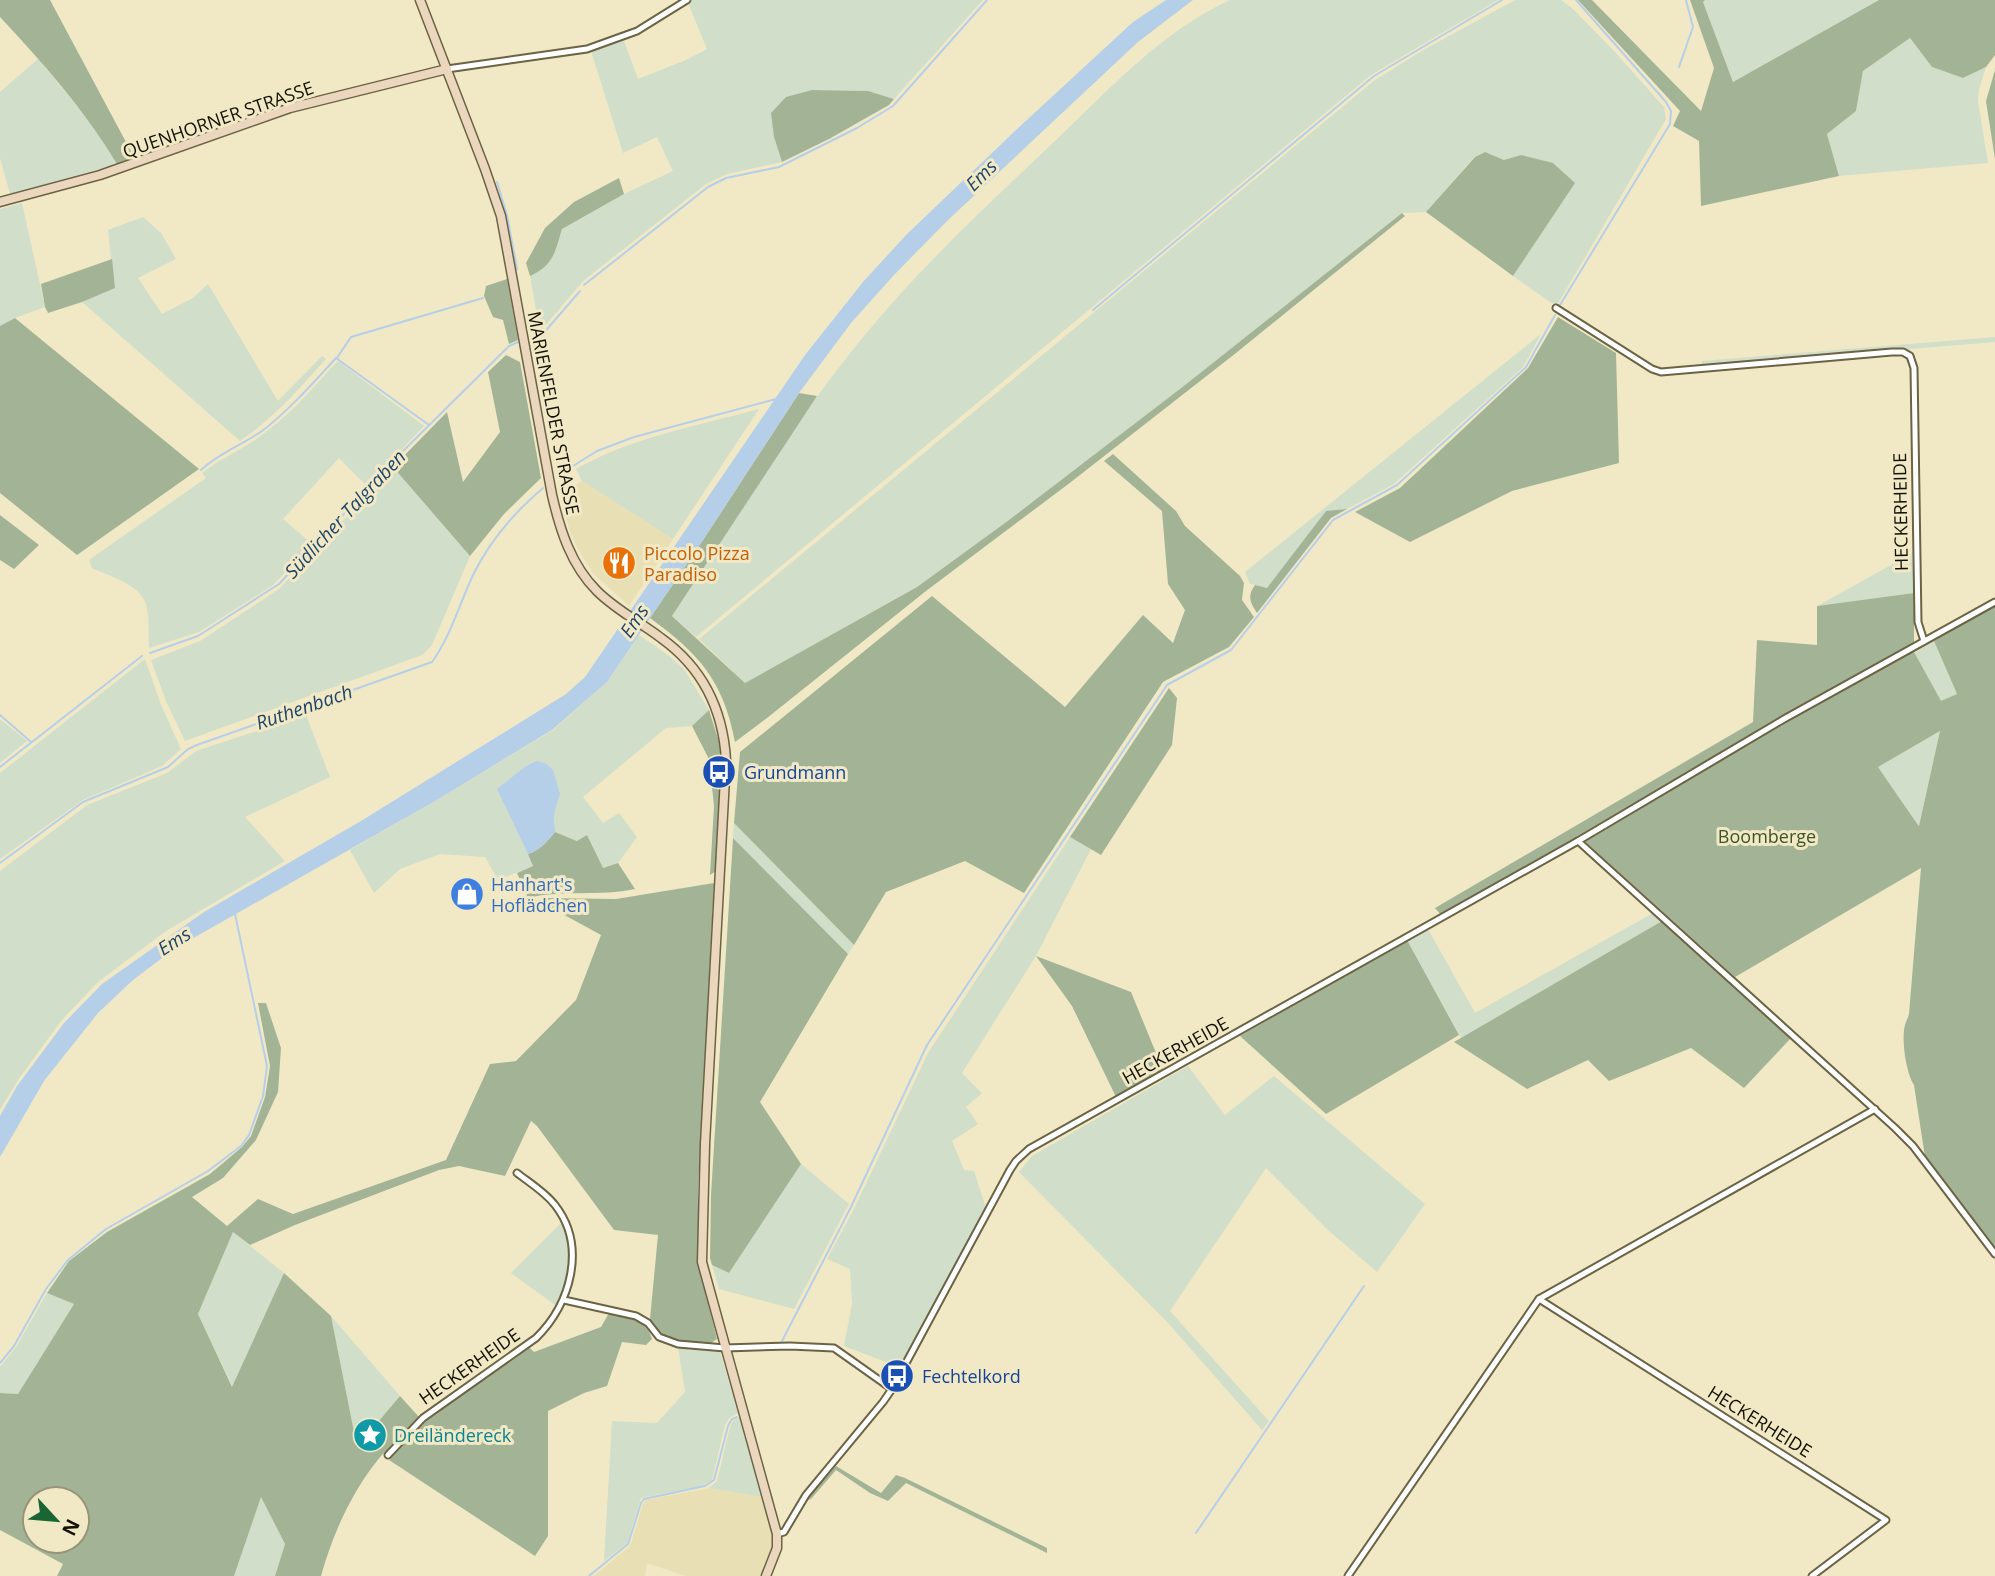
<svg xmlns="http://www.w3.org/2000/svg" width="1995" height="1576" font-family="'Open Sans',sans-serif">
  <rect width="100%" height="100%" fill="#f1e9c6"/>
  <!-- built -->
  <g fill="#e9dfb4">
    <polygon points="582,481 673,539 629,606 593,573 580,553 571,535 562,505 563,494"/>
    <polygon points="709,1488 762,1497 774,1539 771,1554 762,1576 685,1576 647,1563 645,1576 594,1576 630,1546 643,1504 646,1500"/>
  </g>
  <!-- green -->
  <g fill="#d1dec9">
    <path d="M 693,0 L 983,0 L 894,99 L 868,91 L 812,90 L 774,137 L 782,162 L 727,174 L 706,184 L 583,281 L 540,332 L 530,276 C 554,265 555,252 562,229 L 624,194 L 673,171 L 657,137 L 623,153 L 591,51 L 624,41 L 638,79 L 686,60 L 707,49 L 688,3 Z"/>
    <path d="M 1230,0 L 1498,0 L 1371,75 L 696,637 L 672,616 C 733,523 793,422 864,336 C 922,265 991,202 1057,139 C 1109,89 1164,30 1230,0 Z"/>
    <polygon points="1515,0 1561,0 1573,9 1615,52 1664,107 1666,119 1557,305 1550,302 1513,276 1574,183 1521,155 1504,160 1485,152 1474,157 1426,212 1402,213 1185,385 1009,520 917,587 745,683 699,639 1375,80 1425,49"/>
    <polygon points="1705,0 1879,0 1733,82 1703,2"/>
    <polygon points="1910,38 1932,67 1963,78 1986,67 1979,89 1978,101 1988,163 1839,176 1827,134 1856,111 1863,71"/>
    <polygon points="38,59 95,128 117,164 10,194 0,158 0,92"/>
    <polygon points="22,203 45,307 15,318 0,326 0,209"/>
    <path d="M 143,217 L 161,233 L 176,259 L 138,278 L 162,314 L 193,298 L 208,284 L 278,401 L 322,356 L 326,359 C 299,389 274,418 240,441 L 82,302 L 114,288 L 108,230 Z"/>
    <polygon points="1541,334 1523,367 1394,484 1347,509 1326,512 1267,588 1250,584 1245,572"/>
    <polygon points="1995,337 1995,342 1702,366 1702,361"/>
    <path d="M 338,361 L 424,426 L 367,486 L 339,458 L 283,519 L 312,544 L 272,586 L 199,632 L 149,648 C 148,634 150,617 146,604 C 140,584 109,576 92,568 L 89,560 L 206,478 L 202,473 C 222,457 247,448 267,431 C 294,411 315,385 338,361 Z"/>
    <path d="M 759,409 L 673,539 L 582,481 L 576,469 C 632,437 697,426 759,409 Z"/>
    <polygon points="393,467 470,556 432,645 422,655 185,741 166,701 151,660 200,641 279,589"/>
    <polygon points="1913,553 1914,593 1817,606"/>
    <polygon points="639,635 668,655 684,669 709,710 692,726 666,728 583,797 603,823 619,813 637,837 618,863 603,868 578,841 555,832 554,814 560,794 533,866 498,880 485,857 440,854 400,869 374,893 350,850 437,800 553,730 607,682"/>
    <polygon points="1934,641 1957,694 1941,702 1914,653"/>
    <polygon points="145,659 161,705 181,749 162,766 83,800 0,859 0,773"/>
    <polygon points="306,715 330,777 245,817 285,861 166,931 98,982 61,1021 18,1080 0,1110 0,871 87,805 167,773 196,751"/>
    <polygon points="0,719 27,741 0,763"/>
    <polygon points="1940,731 1919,826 1878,767"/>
    <polygon points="734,823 854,945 848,954 733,838"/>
    <polygon points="1070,837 1091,849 1036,956 962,1073 982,1093 966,1107 978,1124 952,1141 964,1170 974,1171 986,1208 899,1367 844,1346 852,1304 850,1269 827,1259 854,1209 928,1053"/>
    <polygon points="1653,913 1662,921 1461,1038 1407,940 1428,929 1475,1013"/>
    <polygon points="1188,1066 1225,1115 1274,1076 1425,1204 1377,1272 1328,1230 1266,1168 1170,1311 1269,1421 1262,1430 1168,1323 1019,1172 1032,1156"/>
    <polygon points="801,1164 849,1204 794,1309 719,1289 712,1265 729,1273"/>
    <path d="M 561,1223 C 574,1253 571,1276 555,1305 L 511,1273 Z"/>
    <polygon points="233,1232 284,1273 233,1388 198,1314"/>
    <polygon points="47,1293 74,1304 18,1394 0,1393 0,1367 16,1347"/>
    <polygon points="331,1316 400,1396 372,1429 354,1432"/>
    <polygon points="678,1347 720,1352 738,1413 729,1418 725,1425 712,1480 702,1486 641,1498 627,1543 604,1561 612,1421 657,1423 685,1392"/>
    <polygon points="739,1417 762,1497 709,1488 717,1481 730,1427 733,1421"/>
    <polygon points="261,1496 285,1544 275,1576 234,1576"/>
  </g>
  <!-- forest -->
  <g fill="#a3b496" fill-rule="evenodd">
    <path d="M 0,0 L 50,0 L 134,157 L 117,164 C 84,109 43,63 0,17 Z"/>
    <polygon points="1578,0 1592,0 1701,111 1714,68 1690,0 1705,0 1703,2 1733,82 1879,0 1995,0 1995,55 1986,67 1963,78 1932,67 1910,38 1863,71 1856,111 1827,134 1839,176 1701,206 1699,141 1673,126 1680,111"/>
    <polygon points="1995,70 1995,159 1986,101"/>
    <polygon points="812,90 868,91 894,99 889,105 829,139 782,162 774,137 771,113 786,97"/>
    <polygon points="1485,152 1504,160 1521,155 1553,163 1575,183 1513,276 1426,212 1475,157"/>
    <path d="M 619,178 L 624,194 L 562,229 C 555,252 554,265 530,276 L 526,263 L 545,228 L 574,202 Z"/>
    <path d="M 1402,213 L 1405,216 L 1236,353 L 1071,482 L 926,591 L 767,718 L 735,742 C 723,680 699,654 650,618 L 705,537 L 799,393 L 817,396 L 672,616 L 745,683 L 917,587 L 1009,520 L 1185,385 Z"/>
    <polygon points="112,259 115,288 82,302 48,313 45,307 41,284"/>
    <polygon points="507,279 518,340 509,344 503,320 493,317 484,296 486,286"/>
    <polygon points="1558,317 1616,353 1619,463 1512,491 1410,542 1355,512 1400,488 1528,368"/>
    <polygon points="15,318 199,469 77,555 0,493 0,326"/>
    <polygon points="506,355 520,362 541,478 504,514 470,556 393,467 447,412 463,482 500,432 488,372"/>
    <polygon points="1113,454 1176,511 1185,526 1240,576 1244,583 1242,600 1254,617 1229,647 1163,682 1024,893 965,861 886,892 854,945 734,823 740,752 932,596 1065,707 1143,615 1173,643 1185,610 1168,584 1162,511 1104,461"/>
    <path d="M 1347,509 L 1331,518 L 1257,613 C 1250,602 1247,596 1255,585 L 1267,588 L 1326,511 Z"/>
    <polygon points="0,515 39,545 14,569 0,560"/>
    <path d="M 1914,593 L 1914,652 L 1941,701 L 1957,694 L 1934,641 L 1995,606 L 1995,1250 L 1925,1157 L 1914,1085 C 1906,1073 1901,1039 1905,1025 C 1906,1021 1908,1018 1909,1014 L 1921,868 L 1735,977 L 1579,836 L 1440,914 L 1435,908 L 1753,722 L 1757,640 L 1817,645 L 1817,606 ZM 1940,731 L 1919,826 L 1918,825 L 1878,767 Z"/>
    <polygon points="1169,688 1177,698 1172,745 1101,855 1070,837"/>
    <polygon points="709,710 720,745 720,757 711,763 692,726"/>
    <polygon points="711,777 720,787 716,871 710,875 714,806"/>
    <path d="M 555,832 L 577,841 L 587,835 L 603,868 L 618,863 L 635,889 C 600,897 563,889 528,898 L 517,873 L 533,866 L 528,854 C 540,851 547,841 555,832 Z"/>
    <polygon points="733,838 848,954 760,1102 801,1164 729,1273 712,1265 710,1258 711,1195"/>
    <path d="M 714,883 L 698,1188 L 698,1262 L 717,1339 L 711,1343 C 683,1342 666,1346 650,1319 L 658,1235 L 614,1230 L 537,1126 L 531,1121 L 505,1176 L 459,1166 L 439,1170 L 295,1225 L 250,1245 L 233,1232 L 198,1314 L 232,1387 L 284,1273 L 331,1316 L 354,1432 L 372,1429 L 400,1396 L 419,1417 C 407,1430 393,1443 381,1456 C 352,1491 333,1533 321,1576 L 275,1576 L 285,1544 L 261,1497 L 234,1576 L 57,1576 L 63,1564 L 0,1530 L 0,1393 L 18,1394 L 74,1304 L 47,1293 L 69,1261 L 107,1232 L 210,1174 L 242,1147 L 251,1136 L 265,1097 L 270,1066 L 258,1003 L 266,1003 L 281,1048 L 278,1092 L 256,1140 L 223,1178 L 192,1197 L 227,1226 L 258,1199 L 293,1214 L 446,1160 L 490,1064 L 516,1061 L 576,1000 L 601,935 L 548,906 L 535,913 L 530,902 L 547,898 L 616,899 ZM 35,1499 L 77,1499 L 77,1541 L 35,1541 Z"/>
    <polygon points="1662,921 1791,1038 1744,1088 1691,1048 1609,1081 1588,1060 1527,1089 1454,1042"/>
    <polygon points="1407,940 1459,1035 1326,1114 1240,1036"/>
    <polygon points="1036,956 1131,992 1163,1070 1116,1097 1072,1006"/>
    <path d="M 609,1313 C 627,1315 647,1320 652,1339 L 646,1345 L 622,1342 L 607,1386 L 584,1393 L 548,1411 L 548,1536 L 535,1556 L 389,1460 L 425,1422 L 529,1347 L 534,1352 L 601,1327 Z"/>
    <polygon points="836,1466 881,1493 896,1475 905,1478 1047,1548 1047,1553 906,1483 888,1501 870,1493 836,1470 811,1499 805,1501"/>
  </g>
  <!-- water -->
  <g fill="#b6cfe8">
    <polygon points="1166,0 1193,0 1138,42 947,221 894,275 851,323 799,393 705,537 607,682 552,730 437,800 174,949 133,980 98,1013 44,1081 0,1157 0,1116 17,1086 64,1023 102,984 204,912 361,821 566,694 585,677 805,355 863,282 906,235 1016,130 1133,22"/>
    <path d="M 537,761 L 545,763 L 553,770 L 560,794 L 554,814 L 555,832 C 547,841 540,851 528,854 L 497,789 L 526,766 Z"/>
  </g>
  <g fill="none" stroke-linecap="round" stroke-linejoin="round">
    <!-- stream -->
    <g stroke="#b6cfe8" stroke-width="2">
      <polyline points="1679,67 1693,27 1686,0"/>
      <polyline points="497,182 507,215 517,269"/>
      <polyline points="584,285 708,187 726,178 779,167 857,128 893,106 987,0"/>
      <polyline points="1560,305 1670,124 1671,111 1666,102 1576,0"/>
      <polyline points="1093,310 1374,76 1502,0"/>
      <polyline points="534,340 542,335 580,291"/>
      <polyline points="337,358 351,337 483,298"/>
      <path d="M 201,470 C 221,451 244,445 266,428 C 292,407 314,382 336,358 L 429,425"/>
      <polyline points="557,476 597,451 634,437 776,399"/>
      <polyline points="150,653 198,636 279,584 392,462 509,346 518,342"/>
      <polyline points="0,715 31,742"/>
      <polyline points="0,767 142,656"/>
      <path d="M 0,863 L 83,802 L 168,767 L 188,749 L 197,745 L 432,662 C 451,636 460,602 474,573 C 490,541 516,511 543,488"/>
      <polyline points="781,1343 851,1207 927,1045 1167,685 1231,650 1333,520 1397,485 1526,367 1555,315"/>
      <polyline points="0,1363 14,1346 46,1289 68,1260 106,1229 208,1171 241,1146 249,1135 263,1096 267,1066 235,914"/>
      <polyline points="1196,1533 1364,1286"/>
      <polyline points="589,1576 628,1544 641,1503 644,1499 705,1486 714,1480 728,1426 732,1419 737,1417"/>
    </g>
    <!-- street casing -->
    <g stroke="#6b6344" stroke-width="9">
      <g id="street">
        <polyline points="447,69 587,49 637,31 687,0"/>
        <polyline points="1556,308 1652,369 1661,372 1892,352 1903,352 1910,356 1914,368 1918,622 1924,641"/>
        <polyline points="1578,841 1895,1128 1913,1146 1995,1254"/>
        <polyline points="1539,1299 1886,1520 1812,1576"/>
        <polyline points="564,1300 636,1316 648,1323 659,1337 678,1344 725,1348 790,1346 834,1348 892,1389"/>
        <path d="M 388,1455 L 423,1418 L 536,1338 C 571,1304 587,1246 555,1205 C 545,1192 530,1183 517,1173"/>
        <polyline points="777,1534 784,1532 806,1495 883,1402 892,1389 1010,1170 1016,1161 1029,1149 1578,841 1784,719 1995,602"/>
        <polyline points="1348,1576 1539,1299 1875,1109"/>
      </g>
    </g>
    <!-- secondary casing -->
    <g stroke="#6b6344" stroke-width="11">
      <g id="secondary">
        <path d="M 420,0 L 485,169 L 501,216 L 552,495 C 560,530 571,565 597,591 C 616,610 640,622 661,638 C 703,668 723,710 726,760 L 705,1144 L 702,1262 L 777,1534 L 777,1548 L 766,1576"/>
        <polyline points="0,202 100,175 290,108 447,69"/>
      </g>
    </g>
    <!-- street -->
    <use href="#street" stroke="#fff" stroke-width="5"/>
    <!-- secondary -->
    <use href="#secondary" stroke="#ead7be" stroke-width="8"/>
  </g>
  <!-- icons -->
  <defs>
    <g id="restaurant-disc" transform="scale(1.75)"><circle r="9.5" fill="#e8710a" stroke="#f1e9c6"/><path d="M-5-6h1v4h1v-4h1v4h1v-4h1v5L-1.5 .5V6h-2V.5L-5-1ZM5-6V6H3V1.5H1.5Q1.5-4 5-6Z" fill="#fff"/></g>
    <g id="bus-disc" transform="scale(1.75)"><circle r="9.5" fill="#1a4fb4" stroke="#f1e9c6"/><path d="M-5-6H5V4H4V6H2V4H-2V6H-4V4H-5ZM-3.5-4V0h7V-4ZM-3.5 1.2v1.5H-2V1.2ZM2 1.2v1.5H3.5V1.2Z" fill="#fff"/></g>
    <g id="shop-disc" transform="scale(1.75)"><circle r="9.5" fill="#3f7fe0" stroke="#f1e9c6"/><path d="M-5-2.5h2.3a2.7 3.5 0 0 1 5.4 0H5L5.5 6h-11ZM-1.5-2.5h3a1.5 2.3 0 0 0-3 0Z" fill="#fff"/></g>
    <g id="sight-disc" transform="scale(1.75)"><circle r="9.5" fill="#0f9aa8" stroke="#f1e9c6"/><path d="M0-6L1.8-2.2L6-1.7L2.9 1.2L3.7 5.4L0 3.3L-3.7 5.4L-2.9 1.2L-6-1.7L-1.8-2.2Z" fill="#fff"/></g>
  </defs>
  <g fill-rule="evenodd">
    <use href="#restaurant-disc" x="619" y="563"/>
    <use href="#bus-disc" x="719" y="772"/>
    <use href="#shop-disc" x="467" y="894"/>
    <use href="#bus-disc" x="897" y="1376"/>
    <use href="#sight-disc" x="370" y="1435"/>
  </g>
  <g text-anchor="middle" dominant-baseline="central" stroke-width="6" stroke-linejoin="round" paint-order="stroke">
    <!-- street labels -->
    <g font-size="18" fill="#141105" stroke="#f1e9c6">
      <text transform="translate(218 119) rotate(-19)">QUENHORNER STRASSE</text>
      <text transform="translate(554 413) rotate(79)">MARIENFELDER STRASSE</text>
      <text transform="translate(1900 512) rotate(-91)">HECKERHEIDE</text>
      <text transform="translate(1175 1050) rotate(-29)">HECKERHEIDE</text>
      <text transform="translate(469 1366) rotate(-35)">HECKERHEIDE</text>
      <text transform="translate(1760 1421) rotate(32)">HECKERHEIDE</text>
    </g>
    <!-- food labels -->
    <g font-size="18" fill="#c56008" stroke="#f1e9c6" text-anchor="start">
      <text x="644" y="553">Piccolo Pizza<tspan x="644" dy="21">Paradiso</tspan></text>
    </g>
    <!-- transit labels -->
    <g font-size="18" fill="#164399" stroke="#f1e9c6" text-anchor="start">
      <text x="744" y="772">Grundmann</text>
      <text x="922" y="1376">Fechtelkord</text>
    </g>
    <!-- park labels -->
    <g font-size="18" fill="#3c5427" stroke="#f1e9c6">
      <text x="1767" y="836">Boomberge</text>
    </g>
    <!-- shop labels -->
    <g font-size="18" fill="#366cbe" stroke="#f1e9c6" text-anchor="start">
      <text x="491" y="884">Hanhart's<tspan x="491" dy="21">Hoflädchen</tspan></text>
    </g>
    <!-- culture labels -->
    <g font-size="18" fill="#0d838f" stroke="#f1e9c6" text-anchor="start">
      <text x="394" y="1435">Dreiländereck</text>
    </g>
    <!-- water labels -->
    <g font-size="19" font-style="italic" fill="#1f4569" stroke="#f1e9c6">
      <text transform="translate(981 175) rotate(-45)">Ems</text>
      <text transform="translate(345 514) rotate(-47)">Südlicher Talgraben</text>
      <text transform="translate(634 621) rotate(-56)">Ems</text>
      <text transform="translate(304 707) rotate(-19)">Ruthenbach</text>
      <text transform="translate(174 941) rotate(-33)">Ems</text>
    </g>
  </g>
  <!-- north arrow -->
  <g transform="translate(56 1520) rotate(116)"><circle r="33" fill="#f1e9c6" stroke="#999379" stroke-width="2"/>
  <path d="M0-5L12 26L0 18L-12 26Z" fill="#196634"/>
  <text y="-10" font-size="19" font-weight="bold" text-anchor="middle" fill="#141105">N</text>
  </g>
</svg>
